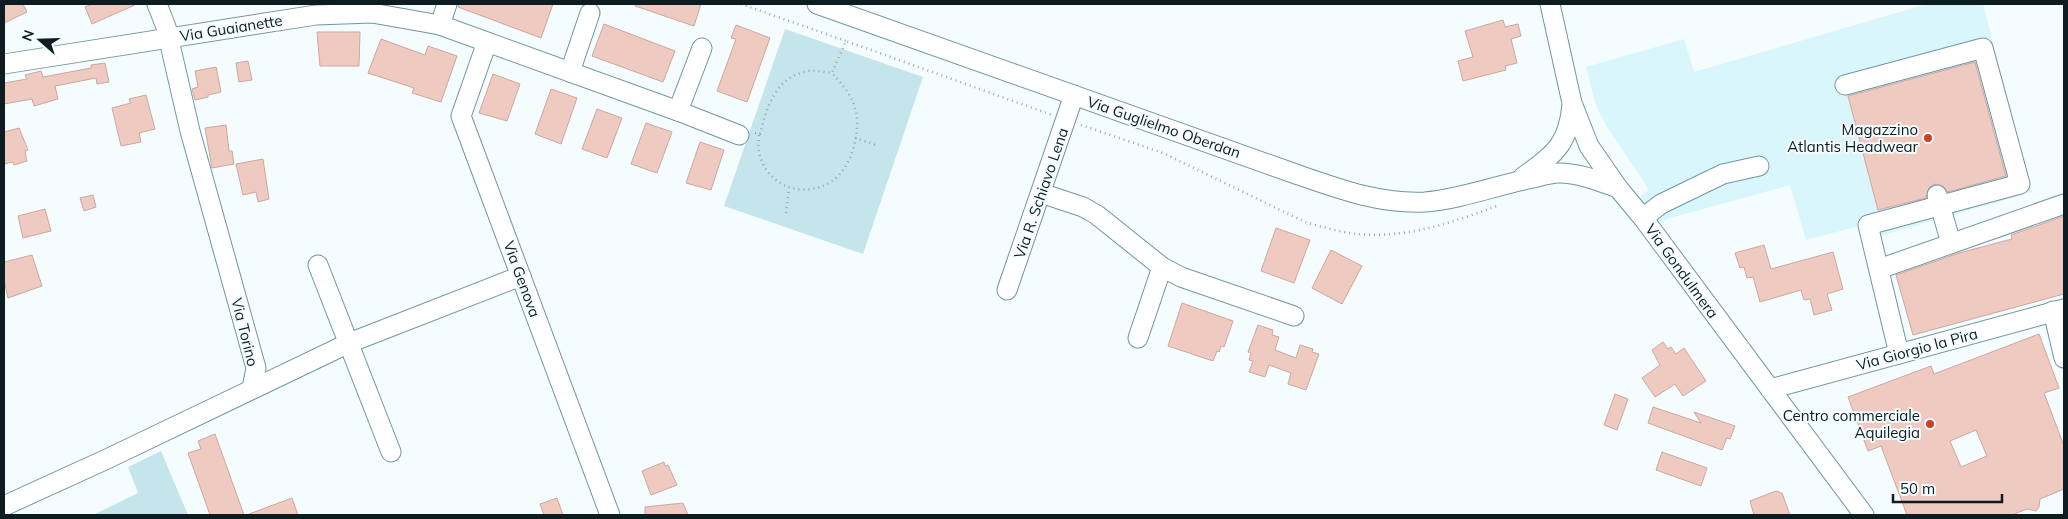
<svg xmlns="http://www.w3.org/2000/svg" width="2068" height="519" font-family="Mulish,sans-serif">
  <rect width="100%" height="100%" fill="#f4fcfe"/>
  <!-- built -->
  <polygon fill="#d9f6fd" points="1927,4 1983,4 2032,192 1863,241 1859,226 1806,240 1790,185 1667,219 1657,226 1637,199 1649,190 1606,125 1596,106 1586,67 1684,39 1694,72"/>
  <!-- green -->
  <g fill="#c5e5ec">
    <polygon points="785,29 923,77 863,254 724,206"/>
    <polygon points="161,451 188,515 93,515 138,493 128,467"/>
  </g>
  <!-- building -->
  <g fill="#efcac1" stroke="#cca8a0" fill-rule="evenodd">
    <polygon points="4,4 23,4 27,12 4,23"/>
    <polygon points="92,4 137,4 92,24 85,7"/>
    <polygon points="458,4 553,4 541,38 458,7"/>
    <polygon points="635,4 701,4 694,26 635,6"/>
    <polygon points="1503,20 1505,27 1518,24 1521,36 1511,39 1517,63 1505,66 1506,70 1463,81 1458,61 1473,57 1465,31"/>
    <polygon points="604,24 675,51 663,82 592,56"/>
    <polygon points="736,25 770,38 747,102 717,91 736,39 731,38"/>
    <polygon points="317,32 360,32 359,66 320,66"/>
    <polygon points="381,39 425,55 428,46 457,56 441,102 412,93 414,88 368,73"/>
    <polygon points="248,61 252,80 239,82 236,63"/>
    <polygon points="1975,62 2006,176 1948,192 1944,187 1934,184 1929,188 1926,198 1878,210 1848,96"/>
    <polygon points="105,63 109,82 97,84 96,78 55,86 58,99 34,106 32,99 4,104 4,83 27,79 25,75 41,71 43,77 91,68 91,65"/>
    <polygon points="216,67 221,92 208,95 208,97 195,100 192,89 198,87 195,71"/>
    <polygon points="493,74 520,84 507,121 479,113"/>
    <polygon points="551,89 577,98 561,144 535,134"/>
    <polygon points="146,95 155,129 139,133 141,142 121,146 112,108 131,103 129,99"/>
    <polygon points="597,109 622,118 607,158 582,149"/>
    <polygon points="646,123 672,132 657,173 631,164"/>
    <polygon points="226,125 229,151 232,151 234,164 212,168 205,128"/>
    <polygon points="19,128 28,150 25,151 27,161 14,165 13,162 4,164 4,132"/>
    <polygon points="700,142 724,150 711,190 686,183"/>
    <polygon points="263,159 269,199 258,202 256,192 243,195 236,164"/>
    <polygon points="93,195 96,207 84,211 80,198"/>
    <polygon points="45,209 51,231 23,238 18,216"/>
    <polygon points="2064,216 2064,294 1913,335 1896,275 1959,253 2012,239 2011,235"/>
    <polygon points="1276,228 1310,240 1294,283 1261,271"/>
    <polygon points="1764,245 1771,269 1833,252 1843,289 1827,294 1832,310 1814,315 1810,299 1804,300 1801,290 1760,302 1753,277 1747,278 1744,267 1740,268 1735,253"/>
    <polygon points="1331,250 1362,266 1342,304 1312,288"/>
    <polygon points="32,255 42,286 8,298 4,280 4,262"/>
    <polygon points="1182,303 1233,321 1224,347 1221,346 1219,352 1217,351 1213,361 1168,346"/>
    <polygon points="1258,325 1273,330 1272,335 1279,337 1275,350 1296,358 1300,345 1313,349 1312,352 1319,354 1306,390 1288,384 1291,373 1269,365 1265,377 1249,372 1253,361 1249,360 1251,353 1248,352"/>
    <path d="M 2039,334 L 2059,388 L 2044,393 L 2064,446 L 2064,489 L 2040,499 L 2039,507 L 2036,511 L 2027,509 L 2012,515 L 1907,515 L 1881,446 L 1868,451 L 1848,397 L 1931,366 L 1934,374 ZM 1976,430 L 1987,456 L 1961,467 L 1950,441 Z"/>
    <polygon points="1663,342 1668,349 1671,347 1676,354 1684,348 1706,381 1683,396 1675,384 1655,397 1642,378 1660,365 1652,350"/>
    <polygon points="1615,394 1628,399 1617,430 1604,425"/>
    <polygon points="1653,407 1701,423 1694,412 1735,426 1730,439 1727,438 1722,450 1648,423"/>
    <polygon points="215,434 244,515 210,515 188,453 201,449 198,441"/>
    <polygon points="1662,452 1707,468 1701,486 1656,470"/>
    <polygon points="664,462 665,466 668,465 677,485 651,495 642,471"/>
    <polygon points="1776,491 1782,493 1790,515 1754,515 1750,501"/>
    <polygon points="292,498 298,515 249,515 249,514"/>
    <polygon points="557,498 563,515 544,515 540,504"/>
    <polygon points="683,503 688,515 645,515 645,507"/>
  </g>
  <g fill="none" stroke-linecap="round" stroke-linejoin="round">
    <!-- minor casing -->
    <g stroke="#71969f" stroke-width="21">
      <g id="minor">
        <polyline points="157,4 166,27 190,131 256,368 252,388"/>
        <path d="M 817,4 L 1293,173 C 1336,188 1378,204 1425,202 C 1462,199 1497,185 1533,178 C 1541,176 1551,173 1559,173 C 1579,173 1599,181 1618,188"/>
        <polyline points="1550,4 1572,103 1589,146 1618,188 1643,218 1864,515"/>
        <polyline points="440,25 447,4"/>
        <polyline points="487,42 461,116 610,515"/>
        <polyline points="4,64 316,15 372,13 440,25 678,111 739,135"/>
        <polyline points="570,72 590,13"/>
        <polyline points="1845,85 1983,48 2020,184 1868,225 1899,354"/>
        <polyline points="678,111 702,48"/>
        <path d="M 1523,177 C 1554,154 1568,146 1572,105"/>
        <polyline points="1041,193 1083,207 1097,215 1162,267 1181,277 1294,316"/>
        <polyline points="1937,195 1951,243"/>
        <polyline points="1643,218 1661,204 1723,174 1759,166"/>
        <polyline points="318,265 391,452"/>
        <polyline points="1879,269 2064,204"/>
        <polyline points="1007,290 1074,95"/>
        <polyline points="2053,311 2064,358"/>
        <polyline points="1138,338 1162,267"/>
        <polyline points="1770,389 2064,309"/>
        <polyline points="4,506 107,459 349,343 521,276"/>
      </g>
    </g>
    <!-- path -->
    <g stroke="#9ba6a8" stroke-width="2.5" stroke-dasharray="1 4" stroke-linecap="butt">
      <polyline points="741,4 846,41"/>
      <path d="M 1081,125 L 1163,153 L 1305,222 C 1322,227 1340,232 1357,234 C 1405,239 1455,222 1499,205"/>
      <path d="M 755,133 L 760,134 C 767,106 776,76 809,71 C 816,70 825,72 832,73 L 846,41 L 1052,115"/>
      <path d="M 759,135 C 753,175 792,203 829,183 C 851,171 862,132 855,108 C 851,94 842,84 832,73"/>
      <polyline points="855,138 876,145"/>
      <polyline points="786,213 789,188"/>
      <polyline points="514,515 514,510"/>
    </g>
    <!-- minor -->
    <use href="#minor" stroke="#fff" stroke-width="19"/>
  </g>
  <!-- markers -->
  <g fill="#cc4224" stroke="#f4fcfe" stroke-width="2">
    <circle cx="1928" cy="138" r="5"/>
    <circle cx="1930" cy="424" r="5"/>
  </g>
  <g text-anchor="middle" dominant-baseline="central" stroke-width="4" stroke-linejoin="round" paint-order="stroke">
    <!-- street labels -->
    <g font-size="15" fill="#0d1c20" stroke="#f4fcfe">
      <text transform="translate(231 28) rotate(-9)">Via Guaianette</text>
      <text transform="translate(1164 127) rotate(19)">Via Guglielmo Oberdan</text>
      <text transform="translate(1041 193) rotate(-71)">Via R. Schiavo Lena</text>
      <text transform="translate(1682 271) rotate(54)">Via Gondulmera</text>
      <text transform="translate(522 279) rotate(70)">Via Genova</text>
      <text transform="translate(245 332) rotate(76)">Via Torino</text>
      <text transform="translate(1917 349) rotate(-15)">Via Giorgio la Pira</text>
    </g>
    <!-- poi labels -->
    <g font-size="15" fill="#0d1c20" stroke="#f4fcfe" text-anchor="end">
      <text x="1918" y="129">Magazzino<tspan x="1918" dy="17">Atlantis Headwear</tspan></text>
      <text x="1920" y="415">Centro commerciale<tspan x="1920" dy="17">Aquilegia</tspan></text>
    </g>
  </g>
  <!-- border -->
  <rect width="2068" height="519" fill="none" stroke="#0d1c20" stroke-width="10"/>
  <!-- north arrow -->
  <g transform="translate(40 40) rotate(290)" stroke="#f4fcfe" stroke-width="4" paint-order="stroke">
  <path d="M0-4L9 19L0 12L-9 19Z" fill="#0d1c20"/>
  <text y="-8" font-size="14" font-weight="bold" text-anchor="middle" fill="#0d1c20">N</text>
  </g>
  <!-- scale -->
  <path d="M1893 494v8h109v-8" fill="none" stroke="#0d1c20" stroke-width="2.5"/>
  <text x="1900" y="494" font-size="15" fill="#0d1c20" stroke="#f4fcfe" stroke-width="4" paint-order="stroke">50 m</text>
</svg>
